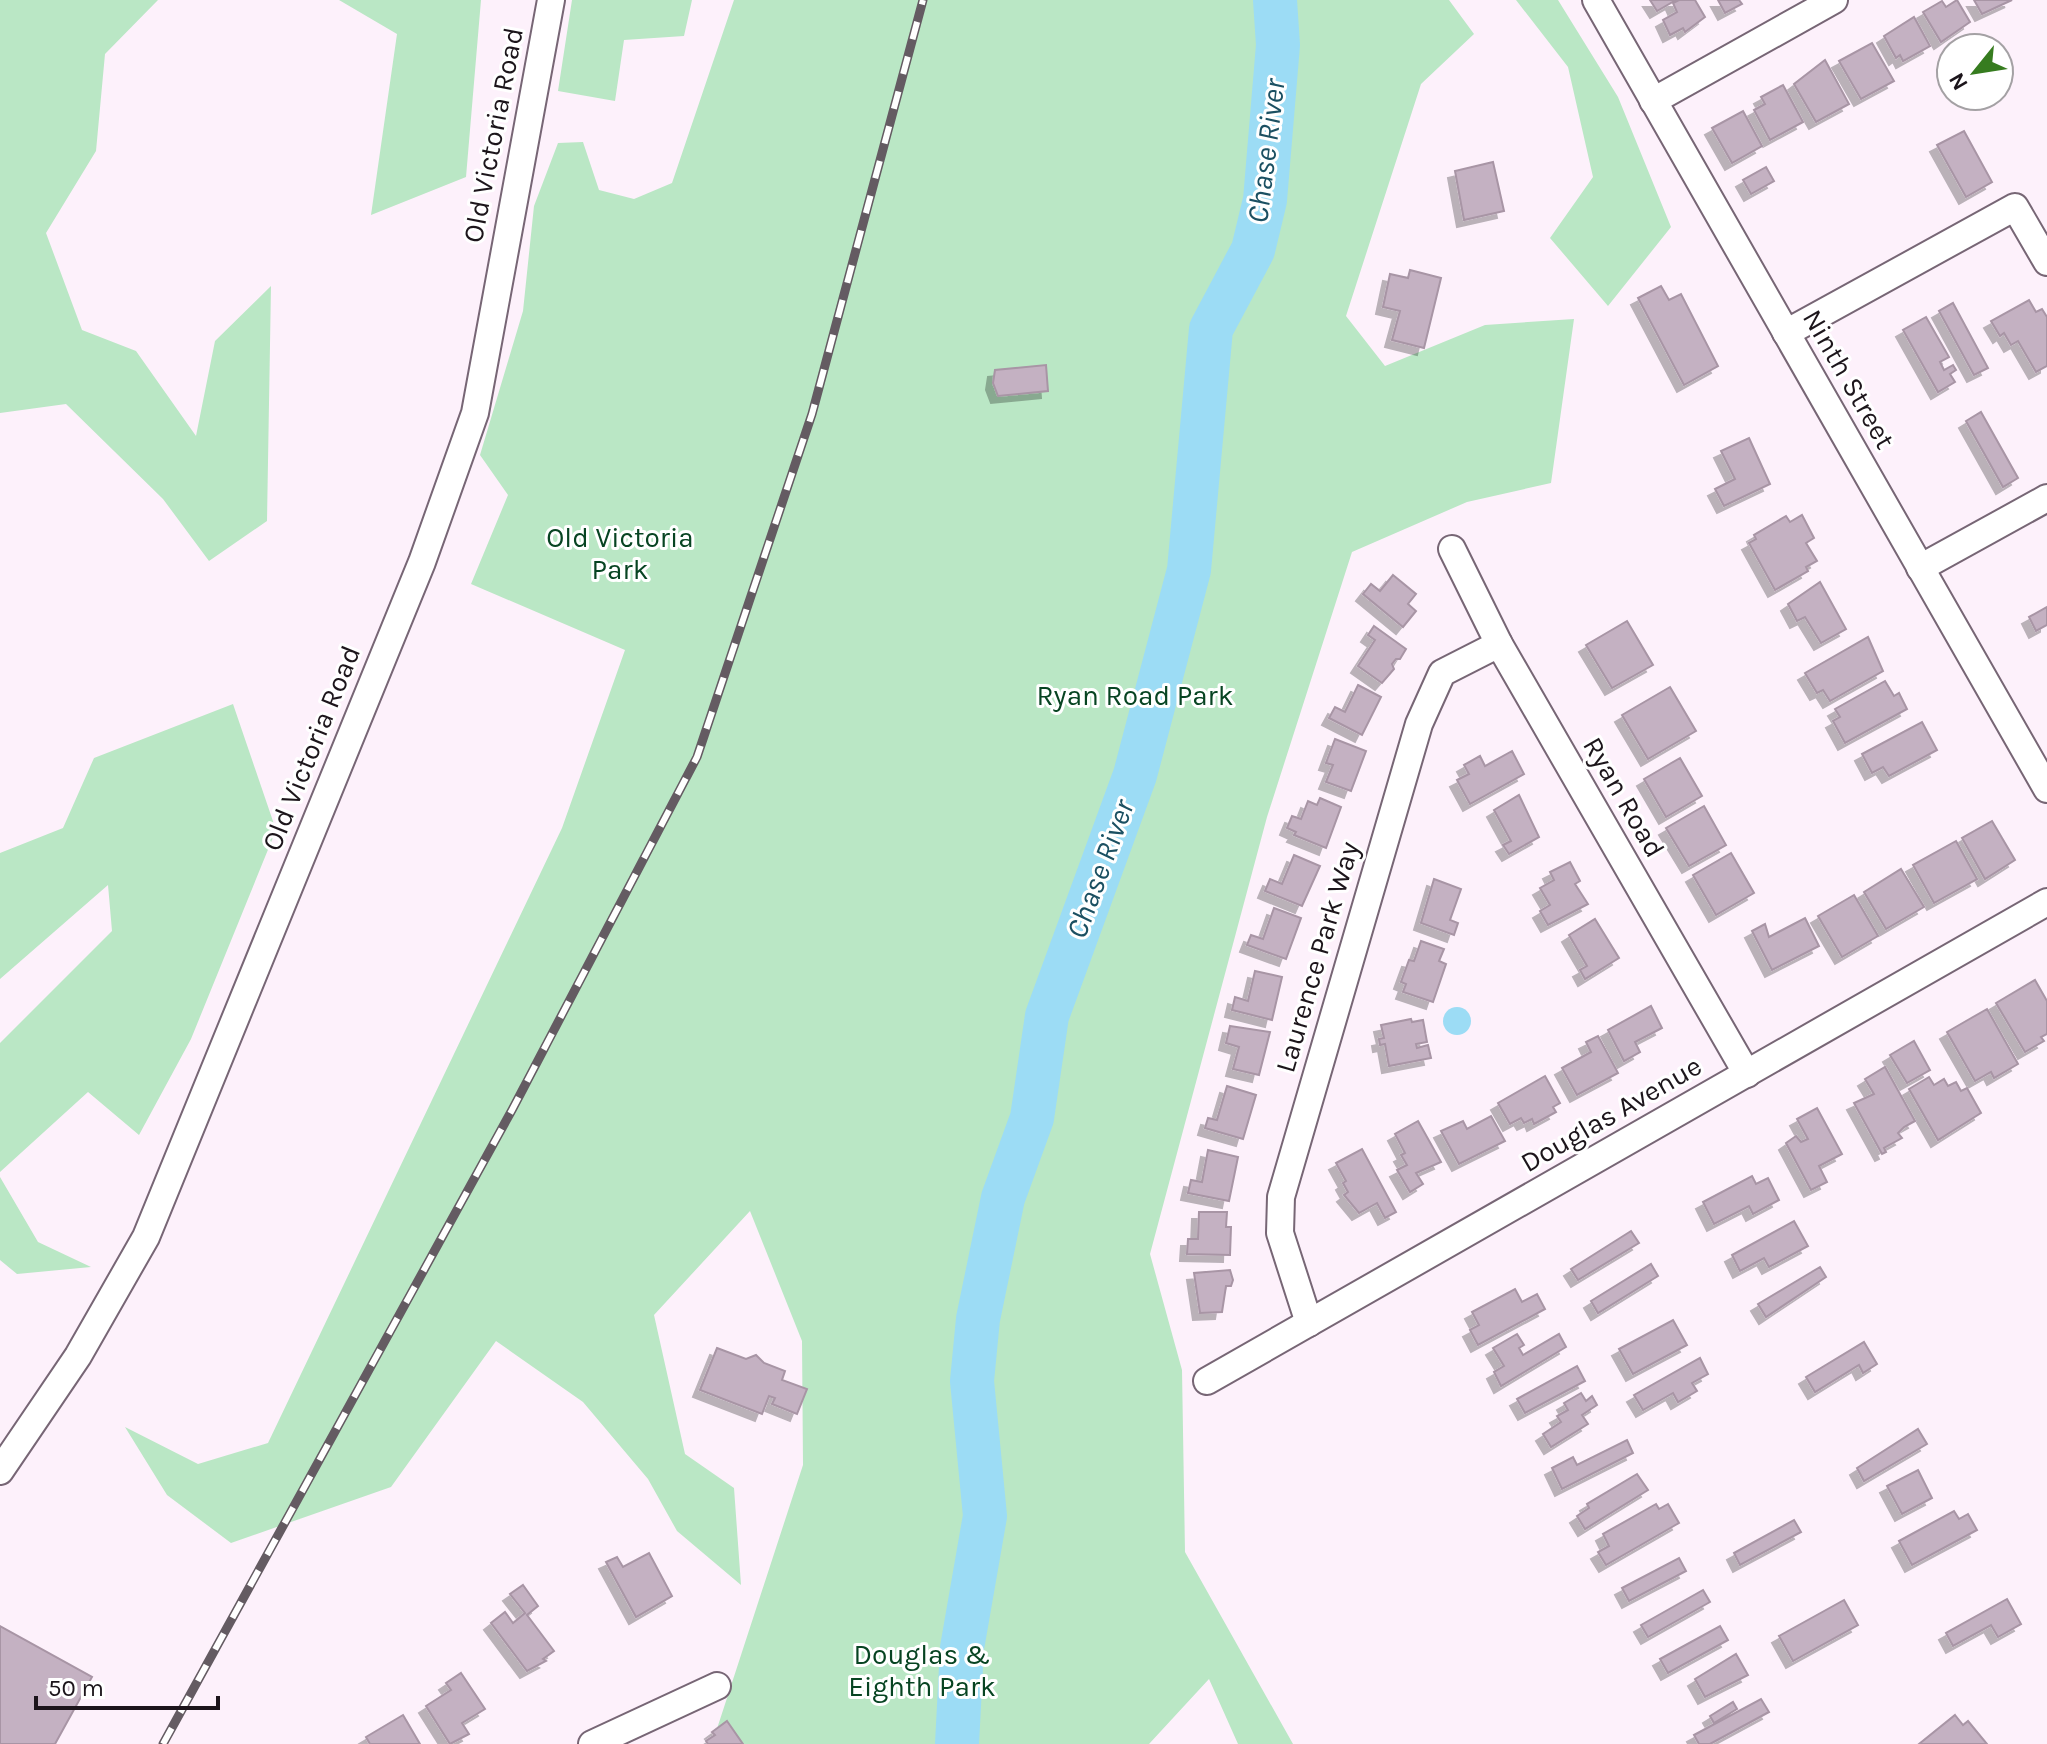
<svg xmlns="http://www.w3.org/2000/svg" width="2047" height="1744" font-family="Karla,sans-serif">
  <defs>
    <filter id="shadow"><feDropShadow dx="-7" dy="7" stdDeviation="0" flood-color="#0004"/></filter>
  </defs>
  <rect width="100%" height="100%" fill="#fdf1fb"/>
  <!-- green -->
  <g fill="#bae7c5">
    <polygon points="0,0 158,0 105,54 96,151 46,233 82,330 136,351 196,436 215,341 271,286 267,521 209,561 163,499 66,404 0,413"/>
    <polygon points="339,0 481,0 466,177 371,215 397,34"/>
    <polygon points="572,0 692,0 684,36 624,40 615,101 558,91"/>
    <polygon points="734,0 1449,0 1474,34 1421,84 1346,316 1385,366 1485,325 1574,319 1551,483 1467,502 1352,552 1267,817 1150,1254 1182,1370 1185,1552 1293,1744 1238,1744 1209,1679 1149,1744 712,1744 803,1465 802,1341 750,1211 654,1315 685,1454 734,1488 741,1585 677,1531 648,1479 583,1402 496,1341 391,1487 231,1543 167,1495 125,1427 198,1464 268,1443 562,828 625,650 471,584 508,495 480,455 523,311 534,206 558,143 583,142 599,190 634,199 672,183"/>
    <polygon points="1516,0 1558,0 1618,97 1671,227 1608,306 1550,238 1593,177 1568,67"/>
    <polygon points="233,704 276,830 191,1039 139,1135 88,1092 0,1172 0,1043 112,931 108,885 0,979 0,853 63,828 94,758"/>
    <polygon points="0,1177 38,1242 91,1267 17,1274 0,1260"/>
  </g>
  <!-- water -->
  <circle fill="#9cdcf5" cx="1457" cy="1021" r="14"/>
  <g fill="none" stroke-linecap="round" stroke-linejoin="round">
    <!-- river -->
    <polyline stroke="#9cdcf5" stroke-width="44" points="957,1744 962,1648 985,1516 972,1381 978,1319 1003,1198 1032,1118 1047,1016 1135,775 1189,570 1211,329 1253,250 1265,200 1278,45 1275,0"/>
  </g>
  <!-- building -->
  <g fill="#c4b1c2" stroke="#a895a5" stroke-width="2" filter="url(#shadow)">
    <polygon points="1650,0 1676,0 1657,11"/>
    <polygon points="1679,0 1695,0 1705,17 1685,32 1683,28 1670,35 1663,20 1677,12 1673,3"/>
    <polygon points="1718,0 1739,0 1742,4 1725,13"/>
    <polygon points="1957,0 1970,22 1941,42 1923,12 1942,1 1946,7"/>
    <polygon points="1974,0 2012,0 1982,14"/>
    <polygon points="1914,17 1930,46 1903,61 1900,55 1896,58 1884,36"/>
    <polygon points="1872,43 1894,81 1861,99 1839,61"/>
    <polygon points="1825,60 1849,104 1816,122 1794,84"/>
    <polygon points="1783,85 1803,122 1770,140 1754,110 1765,104 1761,97"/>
    <polygon points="1743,111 1762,146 1732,163 1712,128"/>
    <polygon points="1964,131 1992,182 1966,197 1937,145"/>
    <polygon points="1493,162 1504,211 1464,220 1455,171"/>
    <polygon points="1766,167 1774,181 1751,194 1743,180"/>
    <polygon points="1410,270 1441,278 1424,348 1392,340 1400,311 1383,307 1390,274 1408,278"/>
    <polygon points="1661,286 1669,300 1681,294 1718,366 1684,385 1638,298"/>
    <polygon points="2029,300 2036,312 2042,309 2047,317 2047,366 2036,372 2018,341 2011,345 2004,333 2000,336 1991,321"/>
    <polygon points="1953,303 1988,368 1974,375 1939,311"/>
    <polygon points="1926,317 1949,357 1940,362 1944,370 1953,365 1956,370 1950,374 1955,382 1938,392 1903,330"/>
    <polygon points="1046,365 1048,391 998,396 993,383 995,370"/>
    <polygon points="1981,412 2018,478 2003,487 1966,421"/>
    <polygon points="1749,438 1770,484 1724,506 1715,489 1735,479 1721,451"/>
    <polygon points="1802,515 1814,538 1806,543 1817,561 1806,567 1808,571 1775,590 1749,543 1756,539 1754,535 1786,516 1790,522"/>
    <polygon points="1393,575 1416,594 1408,604 1416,611 1403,627 1363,594 1371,584 1380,591"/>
    <polygon points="1820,582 1846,629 1821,643 1805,617 1797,621 1788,604"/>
    <polygon points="2047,607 2047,625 2036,631 2029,617"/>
    <polygon points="1627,621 1653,665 1612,688 1586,645"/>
    <polygon points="1374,626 1406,649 1400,659 1396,659 1392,664 1394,669 1382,683 1358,666 1375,640 1368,635"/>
    <polygon points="1868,637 1883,671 1830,701 1823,690 1817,693 1805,673"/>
    <polygon points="1885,681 1894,696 1899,693 1907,709 1845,743 1833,721 1840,717 1835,709"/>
    <polygon points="1358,685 1381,697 1362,735 1329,718 1335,707 1345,712"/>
    <polygon points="1670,687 1696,731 1648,759 1622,715"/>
    <polygon points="1922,722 1937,750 1889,776 1883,767 1872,773 1862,754"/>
    <polygon points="1335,739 1366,751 1351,791 1326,782 1333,765 1326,763"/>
    <polygon points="1512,751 1524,774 1470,804 1457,780 1469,774 1464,765 1480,756 1485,766"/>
    <polygon points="1680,758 1702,796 1666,817 1644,779"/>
    <polygon points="1519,795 1539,837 1509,854 1503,845 1511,841 1494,810"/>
    <polygon points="1320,798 1341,807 1326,848 1294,835 1296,832 1287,828 1292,816 1301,819 1308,801 1317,805"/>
    <polygon points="1704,806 1726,845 1689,866 1666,828"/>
    <polygon points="1992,821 2015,860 1985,879 1962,838"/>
    <polygon points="1956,841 1977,879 1934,903 1913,865"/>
    <polygon points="1731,853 1754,893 1716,915 1693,875"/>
    <polygon points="1294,855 1320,866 1302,906 1265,891 1270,879 1282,884"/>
    <polygon points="1570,862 1580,881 1575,884 1588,904 1548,925 1540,911 1550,905 1540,888 1554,880 1550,872"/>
    <polygon points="1901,869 1924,907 1886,929 1864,892"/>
    <polygon points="1434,879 1461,889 1450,920 1458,923 1454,935 1421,923"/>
    <polygon points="1854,895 1878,936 1842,957 1818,916"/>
    <polygon points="1274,908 1301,918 1286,959 1247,945 1251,935 1263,939"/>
    <polygon points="1805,918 1819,946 1772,970 1752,931 1765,924 1769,937"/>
    <polygon points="1595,919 1619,958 1585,979 1580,970 1587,966 1569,935"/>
    <polygon points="1421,941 1444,949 1439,961 1446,964 1433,1002 1403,992 1406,984 1401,982 1409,960 1414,961"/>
    <polygon points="1255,971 1282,977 1272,1020 1232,1010 1235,997 1248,1001"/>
    <polygon points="2035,980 2047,1001 2047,1034 2041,1037 2044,1041 2025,1052 1996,1003"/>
    <polygon points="1651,1006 1662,1028 1635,1042 1640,1052 1624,1061 1608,1030"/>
    <polygon points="1987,1009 2018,1064 1994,1078 1991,1072 1975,1081 1947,1032"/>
    <polygon points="1411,1019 1412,1022 1423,1020 1427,1042 1416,1044 1417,1048 1428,1045 1431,1058 1389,1066 1385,1044 1380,1045 1379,1039 1384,1038 1381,1025"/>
    <polygon points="1230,1026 1270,1032 1259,1075 1233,1069 1239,1047 1226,1043"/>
    <polygon points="1598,1036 1618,1073 1577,1095 1562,1068 1591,1052 1586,1042"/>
    <polygon points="1914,1041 1930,1070 1907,1083 1890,1055"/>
    <polygon points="1885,1067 1915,1121 1904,1127 1898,1133 1902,1138 1884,1148 1886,1152 1882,1154 1854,1103 1874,1094 1865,1079"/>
    <polygon points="1545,1076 1560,1103 1553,1107 1556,1112 1534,1124 1532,1119 1524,1123 1521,1118 1510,1124 1498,1103"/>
    <polygon points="1929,1077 1934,1085 1944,1079 1948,1086 1956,1082 1961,1091 1967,1088 1981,1113 1938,1140 1909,1089"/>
    <polygon points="1227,1086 1256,1095 1243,1139 1205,1128 1208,1118 1217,1120"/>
    <polygon points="1817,1108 1842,1154 1819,1166 1827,1182 1811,1190 1786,1143 1796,1136 1801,1142 1808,1139 1797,1119"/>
    <polygon points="1491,1116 1505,1141 1459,1164 1441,1131 1463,1121 1467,1129"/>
    <polygon points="1418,1121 1441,1162 1416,1173 1423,1184 1410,1192 1397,1170 1407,1165 1401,1155 1405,1153 1395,1134"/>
    <polygon points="1362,1149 1396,1212 1385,1218 1377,1203 1359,1213 1344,1195 1348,1192 1343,1183 1346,1181 1336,1163"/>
    <polygon points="1208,1150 1238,1157 1229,1201 1188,1193 1191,1180 1202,1182"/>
    <polygon points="1752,1176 1756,1184 1768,1178 1779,1200 1753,1214 1749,1206 1714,1224 1703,1202"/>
    <polygon points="1199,1212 1227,1212 1226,1227 1231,1227 1230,1255 1187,1254 1188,1239 1198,1239"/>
    <polygon points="1794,1221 1808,1246 1769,1267 1764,1258 1740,1271 1732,1255"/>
    <polygon points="1631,1231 1639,1243 1578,1280 1571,1269"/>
    <polygon points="1651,1264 1658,1276 1598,1313 1591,1301"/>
    <polygon points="1820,1267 1826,1277 1766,1317 1758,1304"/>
    <polygon points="1230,1270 1233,1280 1231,1286 1226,1286 1222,1312 1200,1313 1194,1273"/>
    <polygon points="1515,1289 1522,1302 1537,1294 1545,1309 1478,1345 1470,1330 1479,1325 1472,1312"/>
    <polygon points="1673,1320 1687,1345 1633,1374 1619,1349"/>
    <polygon points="1517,1334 1524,1345 1519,1348 1523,1355 1559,1334 1566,1347 1501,1386 1494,1372 1504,1366 1493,1348"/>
    <polygon points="1864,1342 1877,1364 1863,1373 1859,1365 1815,1392 1806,1377"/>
    <polygon points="717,1348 746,1359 756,1355 764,1363 785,1371 782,1380 807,1389 797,1414 772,1404 775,1398 769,1396 762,1414 700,1390"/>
    <polygon points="1700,1358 1708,1374 1692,1383 1697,1391 1678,1402 1673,1393 1643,1410 1634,1395"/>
    <polygon points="1577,1366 1585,1381 1525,1413 1517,1399"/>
    <polygon points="1581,1393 1586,1401 1592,1396 1597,1405 1582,1415 1588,1424 1551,1447 1543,1434 1561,1422 1557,1416 1568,1410 1564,1403"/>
    <polygon points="1918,1429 1927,1444 1864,1481 1857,1468"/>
    <polygon points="1627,1440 1633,1453 1562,1489 1552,1468 1573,1457 1577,1465"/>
    <polygon points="1918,1470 1932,1498 1902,1514 1887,1486"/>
    <polygon points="1637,1474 1648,1490 1585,1529 1577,1516 1589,1508 1587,1504"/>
    <polygon points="1656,1504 1659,1509 1668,1504 1679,1523 1606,1565 1598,1552 1609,1546 1603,1534"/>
    <polygon points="1954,1511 1959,1519 1968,1514 1977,1530 1912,1565 1899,1541"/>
    <polygon points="1794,1520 1801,1532 1740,1565 1734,1553"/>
    <polygon points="649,1553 672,1596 636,1617 606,1562 617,1557 623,1567"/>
    <polygon points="1679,1558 1686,1571 1629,1601 1622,1588"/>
    <polygon points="523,1585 538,1606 527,1615 554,1651 543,1659 546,1661 527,1671 491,1623 505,1612 513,1623 525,1613 510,1594"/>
    <polygon points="1703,1590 1710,1602 1648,1637 1641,1625"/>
    <polygon points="2007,1599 2021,1624 1998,1637 1991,1625 1953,1646 1946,1633"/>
    <polygon points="1844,1600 1858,1625 1793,1661 1779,1636"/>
    <polygon points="0,1626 92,1677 55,1744 0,1744"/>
    <polygon points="1720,1626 1728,1640 1668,1673 1660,1659"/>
    <polygon points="1736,1654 1748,1675 1705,1697 1695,1679"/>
    <polygon points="461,1673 485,1709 462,1723 469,1734 450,1744 426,1706 451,1690 446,1683"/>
    <polygon points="1761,1699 1769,1712 1710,1744 1699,1744 1694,1735"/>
    <polygon points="1733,1702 1737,1709 1714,1723 1710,1716"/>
    <polygon points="403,1715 420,1744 370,1744 366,1737"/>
    <polygon points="1955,1715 1963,1725 1968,1721 1987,1744 1919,1744"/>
    <polygon points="727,1721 743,1744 708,1744 706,1741 715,1735 712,1732"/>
  </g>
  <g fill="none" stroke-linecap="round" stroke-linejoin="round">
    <!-- minor casing -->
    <g stroke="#776675" stroke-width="30">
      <g id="minor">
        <polyline points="1596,0 2047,789"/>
        <polyline points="1653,101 1834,0"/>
        <polyline points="1786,333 2015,207 2047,262"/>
        <polyline points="1452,549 1499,644 1747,1074"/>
        <polyline points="1920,568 2047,498"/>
        <polyline points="1309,1323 1280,1233 1281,1197 1419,724 1442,673 1499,644"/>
        <polyline points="1207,1381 2047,902"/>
        <polyline points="0,1471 78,1356 146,1237 422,562 475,413 551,0"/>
        <polyline points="592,1744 717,1686"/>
      </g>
    </g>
    <!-- minor -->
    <use href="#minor" stroke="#fff" stroke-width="26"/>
    <!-- rail casing -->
    <g stroke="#645b62" stroke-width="9">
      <polyline id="rail" points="163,1744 512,1110 697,757 812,414 923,0"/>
    </g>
    <!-- rail -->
    <use href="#rail" stroke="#fff" stroke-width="6" stroke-dasharray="18" stroke-linecap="butt"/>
  </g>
  <g text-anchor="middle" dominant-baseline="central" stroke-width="6" stroke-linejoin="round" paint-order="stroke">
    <!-- street labels -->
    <g font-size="28" fill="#1c151b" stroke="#fff">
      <text transform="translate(493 135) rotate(-79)">Old Victoria Road</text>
      <text transform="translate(1849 379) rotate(60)">Ninth Street</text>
      <text transform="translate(311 748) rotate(-68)">Old Victoria Road</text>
      <text transform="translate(1624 797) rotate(60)">Ryan Road</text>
      <text transform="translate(1317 957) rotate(-74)">Laurence Park Way</text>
      <text transform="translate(1611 1114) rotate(-30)">Douglas Avenue</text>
    </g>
    <!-- park labels -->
    <g font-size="28" fill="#074422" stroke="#fff">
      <text x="620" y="537">Old Victoria<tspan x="620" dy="32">Park</tspan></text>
      <text x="1135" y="695">Ryan Road Park</text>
      <text x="922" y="1654">Douglas &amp;<tspan x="922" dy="32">Eighth Park</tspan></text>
    </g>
    <!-- water labels -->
    <g font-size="30" font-style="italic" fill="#1b5062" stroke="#fff">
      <text transform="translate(1266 151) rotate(-83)">Chase River</text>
      <text transform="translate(1100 869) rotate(-70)">Chase River</text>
    </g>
  </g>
  <!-- north arrow -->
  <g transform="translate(1975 72) rotate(240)"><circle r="38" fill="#ffffff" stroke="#a4a1a4" stroke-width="2"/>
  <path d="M0-6L14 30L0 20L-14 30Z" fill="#367c1f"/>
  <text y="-12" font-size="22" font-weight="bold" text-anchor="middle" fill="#1c151b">N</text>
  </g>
  <!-- scale -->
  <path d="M36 1696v12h182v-12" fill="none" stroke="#1c151b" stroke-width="4"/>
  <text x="48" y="1696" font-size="24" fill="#1c151b" stroke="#ffffff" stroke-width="6" paint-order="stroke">50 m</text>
</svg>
